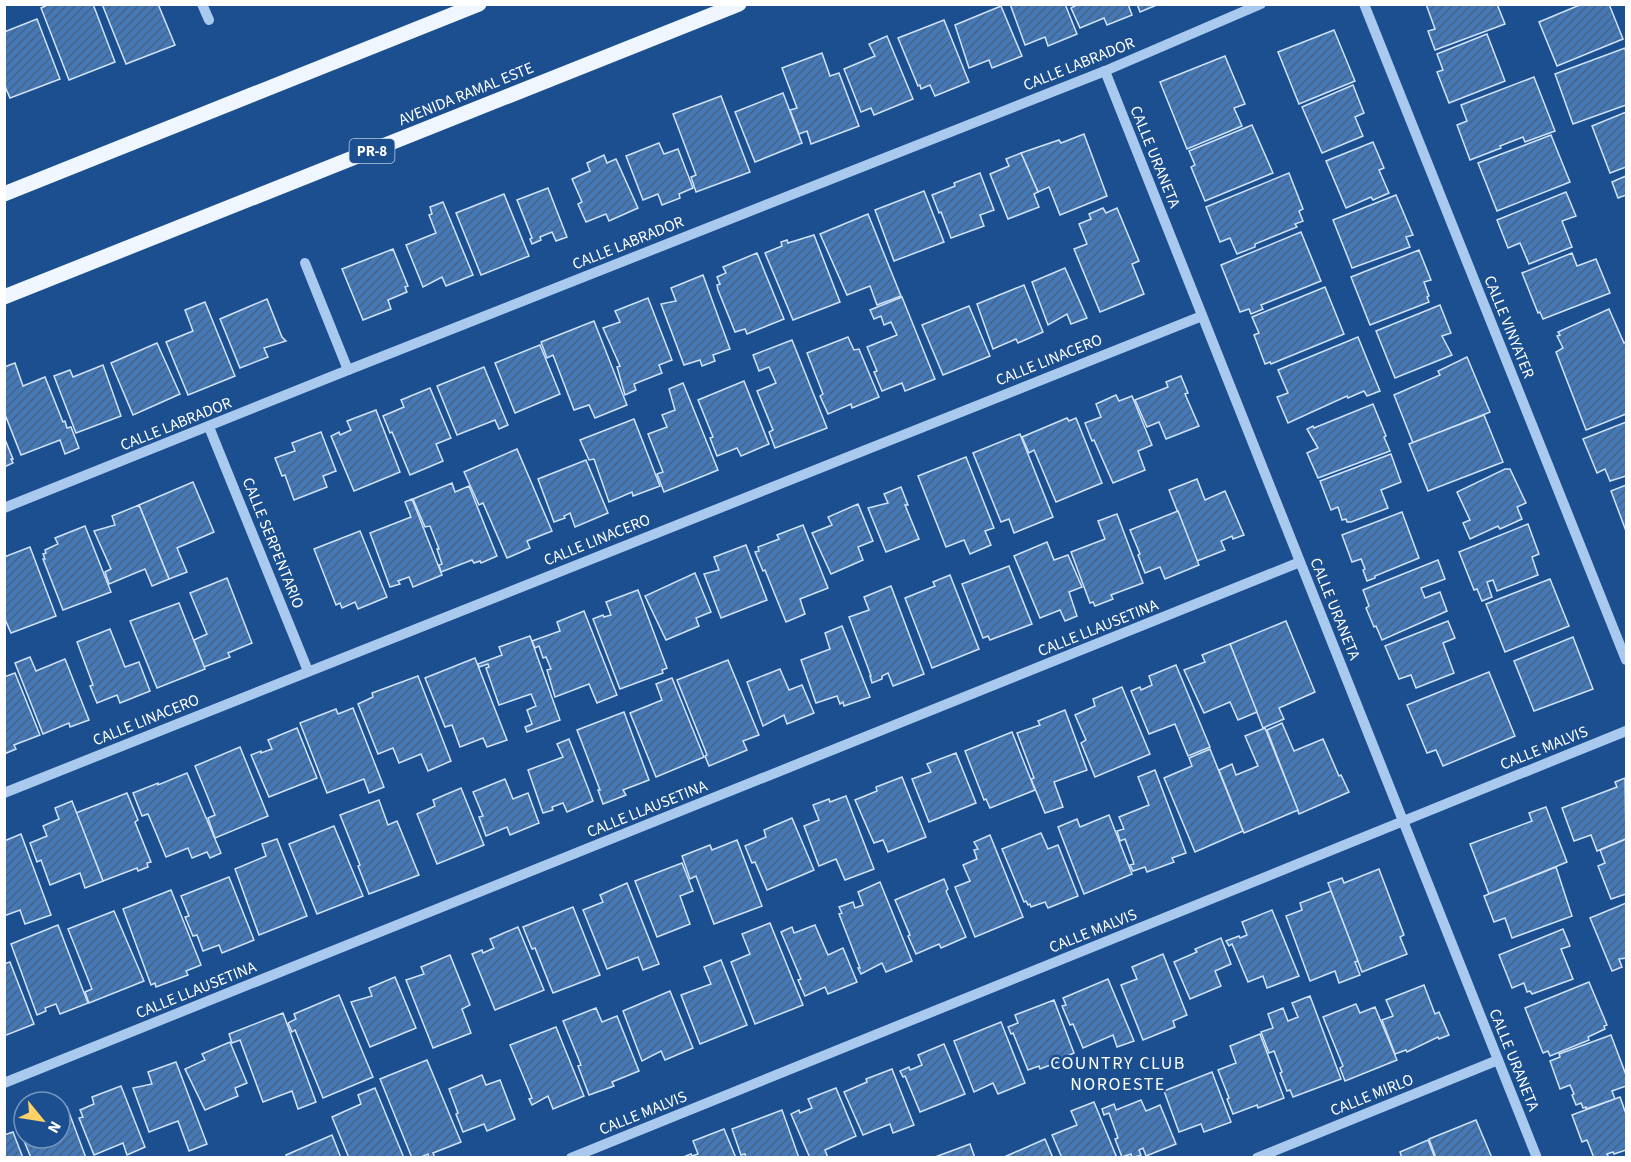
<svg xmlns="http://www.w3.org/2000/svg" width="1631" height="1162" font-family="'Source Sans 3',sans-serif">
  <defs>
    <pattern id="building-hatch" width="6" height="6" patternUnits="userSpaceOnUse" patternTransform="scale(1.5)"><rect width="6" height="6" fill="#4478b7"/><path d="M-1 1l2-2M0 6l6-6M5 7l2-2" fill="none" stroke="#486282"/></pattern>
  </defs>
  <rect width="100%" height="100%" fill="#1b4f8f"/>
  <!-- building -->
  <g fill="url(#building-hatch)" stroke="#cfe3fa" stroke-width="1.5">
    <polygon points="50,4 93,4 115,62 69,80 41,8"/>
    <polygon points="102,4 158,4 175,45 126,64"/>
    <polygon points="1010,4 1065,4 1077,34 1048,46 1045,37 1025,45"/>
    <polygon points="1074,4 1128,4 1132,15 1107,25 1104,18 1080,28 1071,8 1075,6"/>
    <polygon points="1137,4 1159,4 1140,12"/>
    <polygon points="1426,4 1497,4 1505,24 1435,50 1428,31 1435,29"/>
    <polygon points="1582,4 1609,4 1623,39 1557,66 1539,22"/>
    <polygon points="1001,6 1022,56 992,68 989,60 969,68 955,25"/>
    <polygon points="37,19 60,79 10,98 4,84 4,32"/>
    <polygon points="944,20 969,82 935,96 930,85 921,89 920,85 918,86 898,38"/>
    <polygon points="1334,30 1355,81 1299,104 1278,52"/>
    <polygon points="1487,34 1505,81 1449,103 1437,72 1443,70 1437,54"/>
    <polygon points="887,36 913,99 874,115 871,108 861,112 844,69 875,56 869,44"/>
    <polygon points="1625,48 1626,53 1626,105 1573,124 1555,74"/>
    <polygon points="822,53 830,76 839,73 859,126 811,144 807,131 799,134 790,110 797,108 782,68"/>
    <polygon points="1225,56 1245,104 1234,108 1242,126 1187,149 1160,82"/>
    <polygon points="1534,77 1555,131 1525,142 1523,137 1500,146 1501,148 1470,160 1457,125 1467,121 1461,105"/>
    <polygon points="1353,85 1364,113 1355,117 1363,136 1322,153 1302,107"/>
    <polygon points="783,93 802,143 755,162 735,112"/>
    <polygon points="721,96 750,172 696,192 691,177 696,175 673,114"/>
    <polygon points="1626,112 1626,167 1610,173 1592,126"/>
    <polygon points="1252,125 1273,173 1205,201 1191,167 1195,165 1189,151"/>
    <polygon points="1084,134 1107,196 1060,215 1049,187 1038,192 1021,153 1059,140 1061,143"/>
    <polygon points="1551,135 1570,182 1497,211 1478,163"/>
    <polygon points="1373,142 1384,168 1379,170 1389,193 1373,200 1371,197 1346,208 1326,161"/>
    <polygon points="659,143 664,154 678,149 693,188 679,194 680,198 662,205 658,194 643,200 626,156"/>
    <polygon points="1021,153 1038,192 1034,194 1039,207 1008,219 990,174 1009,166 1006,159"/>
    <polygon points="604,155 607,163 616,159 638,208 609,221 606,214 586,222 578,204 582,202 572,179 590,171 587,163"/>
    <polygon points="980,173 994,210 980,215 984,226 951,238 941,212 939,213 932,195 955,186 954,183"/>
    <polygon points="1289,173 1303,209 1299,211 1303,221 1295,224 1297,227 1255,244 1255,247 1237,254 1230,238 1220,242 1206,207"/>
    <polygon points="1626,176 1626,195 1618,198 1612,182"/>
    <polygon points="548,188 567,237 556,241 552,232 540,237 541,240 532,244 530,239 532,238 517,200"/>
    <polygon points="924,191 944,242 894,261 875,210"/>
    <polygon points="1566,192 1576,216 1562,221 1572,247 1529,264 1520,243 1508,248 1497,220"/>
    <polygon points="504,194 529,256 481,275 456,213"/>
    <polygon points="1396,195 1413,235 1406,237 1410,247 1352,268 1333,220"/>
    <polygon points="443,202 473,275 446,286 442,277 423,287 406,245 436,233 429,215 432,214 430,207"/>
    <polygon points="1103,208 1106,213 1117,208 1139,261 1132,264 1144,294 1100,312 1074,249 1087,244 1079,224 1091,219 1089,214"/>
    <polygon points="868,214 901,296 877,305 870,286 847,295 820,234"/>
    <polygon points="1301,232 1321,281 1261,305 1263,309 1251,314 1249,309 1240,312 1221,265"/>
    <polygon points="814,235 840,302 793,320 765,253 782,246 781,242 787,240 788,243"/>
    <polygon points="393,249 408,286 405,287 407,292 388,300 391,309 363,320 342,269"/>
    <polygon points="1419,250 1431,280 1424,282 1429,296 1427,297 1429,302 1370,325 1351,277"/>
    <polygon points="757,253 784,319 747,334 745,329 735,332 718,290 717,285 720,284 717,277 726,273 723,267"/>
    <polygon points="1572,253 1577,266 1596,259 1610,293 1543,319 1540,312 1538,313 1522,273"/>
    <polygon points="1065,268 1087,318 1071,324 1067,314 1048,325 1032,282"/>
    <polygon points="703,275 730,349 713,355 715,361 702,366 700,360 684,365 661,304 676,301 671,288"/>
    <polygon points="1024,285 1043,332 1018,343 1016,339 993,349 977,304"/>
    <polygon points="1325,287 1344,334 1271,364 1270,362 1265,364 1254,335 1259,333 1252,317"/>
    <polygon points="902,297 935,379 905,391 902,383 882,391 874,372 877,371 867,347 897,335 891,322 884,325 881,316 874,319 870,310"/>
    <polygon points="648,298 672,360 659,365 662,373 634,384 636,390 625,395 617,367 620,366 603,328 620,322 615,311"/>
    <polygon points="267,299 282,337 286,341 264,348 268,357 240,368 220,319"/>
    <polygon points="205,302 235,376 188,395 166,342 193,331 185,310"/>
    <polygon points="1440,305 1451,333 1442,336 1452,355 1395,378 1376,331"/>
    <polygon points="969,306 990,356 943,375 922,325"/>
    <polygon points="1609,309 1624,343 1626,342 1626,414 1586,430 1556,352 1563,348 1557,336 1560,335 1558,332"/>
    <polygon points="594,321 627,405 595,418 589,405 574,410 553,355 547,358 541,342"/>
    <polygon points="848,337 854,350 859,349 879,397 852,408 851,404 828,414 820,396 823,394 807,353"/>
    <polygon points="1358,337 1380,391 1367,396 1364,391 1348,398 1347,396 1288,423 1277,397 1288,393 1278,370"/>
    <polygon points="792,340 827,428 775,448 769,432 773,430 757,391 776,383 769,367 759,371 753,355"/>
    <polygon points="157,343 180,394 133,415 111,363"/>
    <polygon points="540,345 560,394 515,413 495,363"/>
    <polygon points="1467,357 1490,412 1413,443 1394,395 1440,375 1438,371"/>
    <polygon points="15,363 23,386 45,377 63,422 65,421 67,428 71,427 79,448 65,454 60,440 21,455 4,412 4,367"/>
    <polygon points="103,365 121,416 76,433 54,376 70,370 73,377"/>
    <polygon points="484,367 508,425 499,429 495,420 457,435 437,386"/>
    <polygon points="1181,376 1188,393 1185,394 1199,426 1166,439 1159,422 1147,427 1135,400 1168,387 1166,382"/>
    <polygon points="744,381 769,444 741,456 737,448 717,456 710,438 713,437 698,400"/>
    <polygon points="683,383 718,470 664,492 657,474 663,472 648,434 667,427 662,415 675,410 669,389"/>
    <polygon points="430,388 451,438 436,444 443,461 410,475 392,432 390,433 383,416 404,407 401,400"/>
    <polygon points="1116,395 1119,401 1132,396 1152,445 1138,451 1145,470 1113,483 1094,440 1092,441 1085,423 1101,417 1096,404"/>
    <polygon points="1373,404 1386,436 1384,437 1390,451 1318,478 1307,453 1318,448 1307,429 1313,426 1314,428"/>
    <polygon points="376,410 400,472 354,491 331,436 339,432 340,435 351,430 347,421"/>
    <polygon points="1484,415 1503,462 1428,491 1409,444"/>
    <polygon points="1067,418 1069,421 1076,418 1102,483 1056,502 1034,450 1029,453 1022,437"/>
    <polygon points="634,419 660,486 633,496 632,492 609,502 594,459 589,460 580,440"/>
    <polygon points="1626,422 1626,476 1610,481 1605,469 1597,473 1583,439"/>
    <polygon points="321,432 336,471 323,476 327,487 294,500 285,475 282,476 275,458 295,451 292,443"/>
    <polygon points="1020,434 1053,517 1014,533 1009,519 1001,522 973,453"/>
    <polygon points="4,437 13,459 11,459 13,463 4,467"/>
    <polygon points="517,449 552,531 527,541 530,548 507,558 483,503 479,505 464,472"/>
    <polygon points="1391,454 1401,482 1381,490 1388,508 1351,522 1347,522 1346,519 1342,520 1338,507 1331,510 1320,481"/>
    <polygon points="966,457 994,528 985,531 991,545 970,554 964,540 946,547 918,476"/>
    <polygon points="586,460 608,513 575,527 570,513 564,516 565,518 554,522 538,479"/>
    <polygon points="1505,469 1510,469 1526,503 1517,507 1522,519 1500,529 1498,526 1470,539 1463,523 1470,520 1457,492"/>
    <polygon points="1197,479 1205,500 1225,491 1244,535 1233,539 1232,536 1221,541 1225,550 1197,561 1169,490"/>
    <polygon points="193,482 214,532 177,548 187,572 169,579 139,505"/>
    <polygon points="452,483 455,492 469,486 497,556 481,563 480,561 474,563 472,560 441,572 439,565 442,564 437,549 439,549 430,526 425,527 413,499"/>
    <polygon points="1626,485 1626,531 1611,491"/>
    <polygon points="901,487 908,505 905,505 919,539 886,552 868,508 888,503 884,494"/>
    <polygon points="412,499 442,575 413,587 409,577 398,581 400,584 390,587 370,533 411,517 405,502"/>
    <polygon points="858,504 873,541 858,547 863,560 831,574 812,533 832,525 828,517"/>
    <polygon points="139,505 169,579 152,586 145,569 109,584 105,572 111,569 94,531 115,525 112,516"/>
    <polygon points="1178,511 1199,565 1165,579 1160,567 1145,573 1138,555 1140,554 1130,530"/>
    <polygon points="1402,512 1419,558 1375,576 1375,578 1367,581 1363,570 1365,569 1361,559 1352,562 1342,535"/>
    <polygon points="1117,514 1143,583 1111,595 1113,599 1095,606 1093,602 1090,603 1071,552 1105,539 1098,521"/>
    <polygon points="1528,524 1539,554 1532,557 1538,575 1497,591 1493,580 1487,582 1492,597 1482,601 1477,589 1474,590 1459,552"/>
    <polygon points="803,525 828,588 800,599 805,614 786,622 765,570 763,571 755,552 759,551 758,547 779,539 777,535"/>
    <polygon points="85,526 111,592 63,610 43,559 45,559 43,554 46,553 45,550 58,544 55,538"/>
    <polygon points="360,531 387,597 358,609 355,602 342,608 340,603 336,605 314,549"/>
    <polygon points="1047,542 1054,560 1068,555 1082,587 1069,592 1077,616 1065,621 1060,610 1040,618 1014,556"/>
    <polygon points="746,545 767,600 721,618 704,574 719,570 714,557"/>
    <polygon points="30,547 56,616 11,633 4,617 4,557"/>
    <polygon points="1438,560 1445,579 1421,588 1425,598 1440,592 1447,611 1382,640 1376,626 1374,627 1366,608 1369,606 1363,590"/>
    <polygon points="1009,566 1032,624 990,640 988,636 983,638 962,584"/>
    <polygon points="695,573 711,612 696,618 699,626 666,640 645,596"/>
    <polygon points="950,575 979,649 932,668 905,598 935,586 933,582"/>
    <polygon points="227,578 252,643 228,653 230,657 204,667 194,640 207,634 190,593"/>
    <polygon points="1550,579 1569,626 1505,652 1486,604"/>
    <polygon points="891,586 924,674 893,686 888,673 882,676 882,679 872,683 870,676 871,676 849,617 869,610 864,597"/>
    <polygon points="638,590 667,668 662,670 663,673 620,689 593,619 603,615 604,617 611,615 606,602"/>
    <polygon points="179,603 205,669 157,688 130,621"/>
    <polygon points="584,611 617,695 597,703 589,684 555,697 547,670 551,669 546,657 543,658 539,646 535,648 532,641 560,631 557,622"/>
    <polygon points="1286,621 1315,692 1279,708 1284,719 1263,728 1230,644"/>
    <polygon points="1448,621 1455,638 1443,643 1454,673 1416,688 1411,675 1399,679 1385,646"/>
    <polygon points="842,626 870,697 844,706 843,702 840,704 837,696 816,703 801,660 830,649 825,633"/>
    <polygon points="110,629 125,667 139,662 150,691 120,703 117,695 97,703 90,686 93,685 77,642"/>
    <polygon points="530,636 560,720 527,732 525,727 532,724 527,710 536,706 531,694 499,705 486,668 489,667 488,664 479,667 478,664 502,655 499,647"/>
    <polygon points="1573,637 1593,689 1534,711 1514,661"/>
    <polygon points="1230,644 1257,712 1238,720 1230,702 1204,713 1184,670 1205,662 1202,655"/>
    <polygon points="30,657 36,671 65,659 89,720 70,727 69,723 43,734 15,663"/>
    <polygon points="475,658 507,740 487,747 483,738 460,747 452,725 445,727 425,678"/>
    <polygon points="728,660 759,735 743,741 747,750 709,766 705,756 707,755 677,680"/>
    <polygon points="1176,665 1210,747 1188,756 1175,724 1149,734 1131,691 1140,687 1141,690 1152,685 1149,676"/>
    <polygon points="780,669 789,690 802,685 814,713 787,724 784,715 763,726 747,682"/>
    <polygon points="1489,672 1515,736 1443,766 1436,750 1427,753 1407,705"/>
    <polygon points="15,673 40,735 14,745 16,749 4,754 4,677"/>
    <polygon points="418,676 451,761 428,771 421,754 399,763 393,748 378,754 358,704 373,697 372,693"/>
    <polygon points="672,678 704,757 656,777 630,713 662,700 656,684"/>
    <polygon points="1122,687 1150,754 1095,777 1081,743 1086,740 1075,715 1095,706 1093,699"/>
    <polygon points="353,708 384,787 369,793 364,779 327,793 300,723 336,709 338,714"/>
    <polygon points="1065,710 1087,770 1054,782 1063,807 1045,813 1031,779 1034,778 1017,733 1040,725 1038,721"/>
    <polygon points="624,712 649,780 623,790 626,795 603,804 598,790 600,790 577,730"/>
    <polygon points="1282,723 1294,751 1323,739 1339,776 1341,775 1349,792 1299,814 1267,730"/>
    <polygon points="297,728 317,778 269,797 251,755 261,751 261,753 272,749 268,740"/>
    <polygon points="1265,728 1298,810 1244,833 1219,770 1232,764 1236,775 1258,766 1245,736"/>
    <polygon points="1012,732 1035,790 990,808 986,799 984,800 965,751"/>
    <polygon points="569,739 593,801 567,812 563,803 552,807 553,810 543,813 528,770 563,757 557,744"/>
    <polygon points="240,747 268,816 215,838 208,818 215,815 195,766"/>
    <polygon points="1210,749 1243,831 1195,852 1164,778 1192,766 1189,758"/>
    <polygon points="956,753 976,803 929,822 912,779 931,772 927,764"/>
    <polygon points="1155,770 1186,853 1172,858 1174,862 1147,872 1145,867 1133,871 1130,865 1134,864 1125,839 1120,841 1117,831 1124,829 1119,817 1149,805 1138,777"/>
    <polygon points="187,773 221,853 210,858 207,852 192,858 188,848 166,857 148,814 142,816 133,793 158,783 158,785"/>
    <polygon points="902,777 926,837 888,852 883,840 874,843 855,800 877,791 876,787"/>
    <polygon points="1625,778 1626,839 1597,851 1591,835 1574,841 1562,808 1617,787 1615,782"/>
    <polygon points="505,779 513,799 528,793 539,823 510,835 507,827 486,836 479,817 483,816 473,792"/>
    <polygon points="461,788 484,845 437,864 417,814 435,806 433,800"/>
    <polygon points="127,793 138,820 135,822 151,862 147,863 148,867 138,871 137,868 103,881 76,813"/>
    <polygon points="846,796 874,869 845,880 836,859 819,866 804,826 819,820 813,805 829,799 830,802"/>
    <polygon points="379,800 388,825 397,821 419,875 369,894 358,866 360,865 340,815"/>
    <polygon points="72,801 103,881 85,888 80,873 50,885 41,860 37,862 30,843 47,836 43,826 59,819 55,808"/>
    <polygon points="1546,807 1567,862 1489,894 1470,844 1532,821 1529,813"/>
    <polygon points="1109,815 1132,874 1084,894 1058,827 1077,819 1080,827"/>
    <polygon points="792,818 814,870 767,890 755,862 752,863 745,846 766,837 764,830"/>
    <polygon points="334,826 363,896 317,914 289,844"/>
    <polygon points="1041,833 1048,849 1058,845 1078,896 1048,908 1045,902 1031,907 1030,904 1028,905 1026,901 1024,902 1002,849"/>
    <polygon points="21,834 51,915 25,924 20,910 4,916 4,841"/>
    <polygon points="990,835 1023,917 975,937 955,887 970,881 963,865 977,859 974,850 978,849 974,842"/>
    <polygon points="277,839 307,916 259,935 235,869 266,856 262,844"/>
    <polygon points="1626,839 1626,894 1611,899 1598,866 1605,863 1600,850"/>
    <polygon points="737,840 762,906 714,924 696,876 690,879 682,856 710,845 712,850"/>
    <polygon points="682,863 693,891 680,896 690,924 657,937 635,881"/>
    <polygon points="1556,867 1572,916 1512,938 1505,918 1494,922 1484,896"/>
    <polygon points="1379,869 1404,935 1400,937 1407,954 1362,972 1328,883 1342,878 1344,883"/>
    <polygon points="229,877 254,940 222,953 219,945 203,951 197,935 193,936 185,917 189,916 181,896"/>
    <polygon points="944,879 948,889 946,891 966,937 941,948 939,944 916,954 908,936 910,935 895,900"/>
    <polygon points="880,882 912,961 886,972 882,963 861,974 858,968 860,968 839,914 842,913 839,907 853,902 855,908 863,905 858,892"/>
    <polygon points="627,883 659,964 643,970 638,957 607,969 583,910 603,902 600,895"/>
    <polygon points="171,890 201,965 186,971 188,975 156,987 155,983 151,985 123,909"/>
    <polygon points="1331,891 1358,961 1355,962 1360,975 1339,983 1335,971 1310,981 1286,916 1302,910 1300,903"/>
    <polygon points="1626,903 1626,958 1619,959 1622,967 1612,971 1590,918"/>
    <polygon points="573,907 600,975 553,993 535,948 532,949 523,927"/>
    <polygon points="1272,910 1299,976 1267,988 1263,976 1248,982 1232,944 1229,946 1226,941 1239,936 1240,938 1247,935 1242,922"/>
    <polygon points="114,911 144,981 89,1003 85,992 92,989 68,929"/>
    <polygon points="770,923 803,1005 755,1024 731,962 750,954 742,934"/>
    <polygon points="58,925 88,1003 60,1014 56,1004 45,1008 46,1011 37,1015 11,944"/>
    <polygon points="815,925 828,955 843,948 857,982 828,994 825,987 805,996 798,980 801,979 781,932 792,927 794,933"/>
    <polygon points="518,927 544,990 495,1010 472,954 482,950 483,953 494,948 490,939"/>
    <polygon points="1563,929 1570,946 1561,949 1573,979 1532,994 1530,991 1527,992 1524,983 1512,988 1499,955"/>
    <polygon points="1221,938 1231,964 1215,971 1221,986 1190,999 1174,962 1197,952 1195,949"/>
    <polygon points="1163,954 1187,1015 1173,1021 1175,1027 1143,1040 1121,985 1137,979 1132,967"/>
    <polygon points="450,955 470,1005 462,1009 471,1033 433,1048 406,980 424,974 421,967"/>
    <polygon points="721,960 747,1025 700,1044 681,995 711,984 704,967"/>
    <polygon points="10,962 34,1024 4,1036 4,964"/>
    <polygon points="395,977 416,1028 370,1047 351,1002 372,996 369,988"/>
    <polygon points="1108,979 1134,1041 1117,1047 1113,1035 1083,1048 1073,1024 1070,1025 1062,1006 1066,1005 1063,998"/>
    <polygon points="1589,982 1607,1025 1604,1026 1605,1029 1588,1037 1589,1040 1550,1056 1548,1051 1543,1053 1525,1008"/>
    <polygon points="1424,985 1435,1014 1439,1012 1449,1035 1439,1039 1438,1037 1407,1052 1406,1050 1395,1054 1382,1020 1393,1016 1386,1000"/>
    <polygon points="670,991 693,1048 665,1060 661,1051 642,1061 623,1011"/>
    <polygon points="339,995 373,1077 323,1098 295,1030 292,1032 288,1023 296,1019 294,1014"/>
    <polygon points="1310,996 1341,1079 1293,1097 1290,1090 1287,1091 1280,1073 1282,1072 1274,1051 1269,1053 1261,1032 1273,1028 1268,1014 1283,1008 1288,1021 1298,1017 1292,1003"/>
    <polygon points="1054,1000 1074,1053 1062,1058 1063,1060 1040,1069 1039,1066 1028,1070 1013,1033 1011,1034 1008,1027 1018,1023 1015,1015"/>
    <polygon points="1356,1004 1360,1013 1375,1007 1397,1060 1345,1081 1340,1068 1343,1066 1323,1017"/>
    <polygon points="596,1008 602,1022 617,1016 639,1071 612,1082 614,1086 589,1095 578,1066 581,1065 563,1021"/>
    <polygon points="283,1013 316,1102 298,1109 292,1091 263,1102 240,1040 232,1043 229,1034"/>
    <polygon points="1001,1022 1025,1083 998,1094 993,1083 974,1092 954,1041"/>
    <polygon points="556,1027 584,1096 553,1109 548,1096 532,1105 529,1099 532,1098 510,1045"/>
    <polygon points="1260,1034 1284,1098 1258,1108 1257,1105 1233,1114 1227,1099 1229,1098 1218,1070 1236,1063 1230,1046"/>
    <polygon points="1611,1035 1626,1075 1626,1086 1612,1091 1615,1099 1586,1109 1586,1107 1583,1108 1581,1103 1576,1105 1572,1095 1574,1094 1570,1085 1560,1089 1550,1061 1560,1057 1559,1054"/>
    <polygon points="230,1042 247,1083 235,1088 238,1096 205,1110 185,1069 205,1060 202,1054"/>
    <polygon points="944,1044 965,1094 920,1112 905,1076 903,1077 900,1071 909,1067 910,1070 922,1065 918,1055"/>
    <polygon points="427,1060 461,1142 433,1153 435,1158 429,1158 428,1154 419,1158 412,1158 380,1079"/>
    <polygon points="176,1062 207,1144 189,1151 178,1121 149,1132 133,1088 152,1084 148,1072"/>
    <polygon points="892,1069 914,1125 893,1133 890,1124 863,1135 844,1092 867,1082 866,1079"/>
    <polygon points="1212,1072 1231,1122 1204,1132 1201,1124 1179,1132 1164,1091"/>
    <polygon points="482,1075 486,1085 500,1080 515,1119 487,1131 484,1124 463,1132 456,1114 458,1113 449,1089"/>
    <polygon points="121,1086 145,1147 127,1155 123,1143 94,1155 79,1118 83,1117 80,1110 94,1104 92,1097"/>
    <polygon points="375,1088 404,1158 349,1158 332,1117 361,1104 358,1095"/>
    <polygon points="836,1088 856,1136 825,1150 828,1158 810,1158 791,1114 799,1110 800,1113 812,1108 808,1099"/>
    <polygon points="1620,1097 1626,1114 1626,1150 1614,1154 1613,1152 1607,1154 1608,1156 1604,1158 1594,1158 1587,1140 1582,1142 1572,1115"/>
    <polygon points="1141,1100 1146,1111 1160,1105 1176,1144 1146,1156 1143,1148 1139,1150 1141,1155 1132,1158 1131,1154 1122,1157 1115,1139 1118,1138 1109,1113 1104,1115 1102,1109 1114,1104 1116,1110"/>
    <polygon points="1094,1102 1117,1158 1062,1158 1052,1135 1077,1125 1071,1111"/>
    <polygon points="67,1107 86,1158 31,1158 18,1126 24,1124 24,1138 60,1138 60,1110"/>
    <polygon points="782,1110 799,1158 746,1158 745,1154 741,1155 732,1129"/>
    <polygon points="1476,1120 1492,1158 1436,1158 1429,1139"/>
    <polygon points="724,1129 736,1158 681,1158 691,1154 692,1156 698,1154 693,1141"/>
    <polygon points="13,1132 23,1158 4,1158 4,1135"/>
    <polygon points="332,1135 341,1158 287,1158 286,1155"/>
    <polygon points="1045,1139 1053,1158 1002,1158"/>
    <polygon points="1428,1140 1435,1158 1402,1158 1400,1152"/>
    <polygon points="970,1144 975,1158 935,1157"/>
  </g>
  <g fill="none" stroke-linecap="round" stroke-linejoin="round">
    <!-- minor -->
    <g stroke="#a9c9ee" stroke-width="10">
      <polyline points="202,4 209,20"/>
      <polyline points="1364,4 1626,660"/>
      <polyline points="1105,71 1537,1158"/>
      <polyline points="305,263 348,370"/>
      <polyline points="209,427 308,671"/>
      <polyline points="4,508 348,370 1105,71 1261,4"/>
      <polyline points="4,793 1202,316"/>
      <polyline points="4,1083 1300,562"/>
      <polyline points="571,1158 1626,731"/>
      <polyline points="1257,1158 1498,1060"/>
    </g>
    <!-- major -->
    <g stroke="#f0f6ff" stroke-width="15">
      <polyline points="4,194 479,4"/>
      <polyline points="4,297 739,4"/>
    </g>
  </g>
  <g text-anchor="middle" dominant-baseline="central" stroke-width="5" stroke-linejoin="round" paint-order="stroke">
    <!-- shield labels -->
    <rect fill="#1b4f8f" stroke="#bbcadd" stroke-width="1.5" x="349.5" y="139" width="45" height="24" rx="4.5"/>
    <g font-size="15" font-weight="bold" fill="#fff">
      <text x="372" y="151">PR-8</text>
    </g>
    <!-- street labels -->
    <g font-size="16" fill="#fff" stroke="#1b4f8f">
      <text transform="translate(1079 64) rotate(-22)">CALLE LABRADOR</text>
      <text transform="translate(466 94) rotate(-22)">AVENIDA RAMAL ESTE</text>
      <text transform="translate(1155 157) rotate(68)">CALLE URANETA</text>
      <text transform="translate(628 243) rotate(-22)">CALLE LABRADOR</text>
      <text transform="translate(1509 327) rotate(68)">CALLE VINYATER</text>
      <text transform="translate(1049 360) rotate(-22)">CALLE LINACERO</text>
      <text transform="translate(176 424) rotate(-22)">CALLE LABRADOR</text>
      <text transform="translate(597 540) rotate(-22)">CALLE LINACERO</text>
      <text transform="translate(273 543) rotate(68)">CALLE SERPENTARIO</text>
      <text transform="translate(1335 609) rotate(68)">CALLE URANETA</text>
      <text transform="translate(1098 628) rotate(-22)">CALLE LLAUSETINA</text>
      <text transform="translate(146 720) rotate(-22)">CALLE LINACERO</text>
      <text transform="translate(1544 748) rotate(-22)">CALLE MALVIS</text>
      <text transform="translate(647 809) rotate(-22)">CALLE LLAUSETINA</text>
      <text transform="translate(1093 931) rotate(-22)">CALLE MALVIS</text>
      <text transform="translate(196 990) rotate(-22)">CALLE LLAUSETINA</text>
      <text transform="translate(1514 1060) rotate(68)">CALLE URANETA</text>
      <text transform="translate(1372 1095) rotate(-22)">CALLE MIRLO</text>
      <text transform="translate(643 1113) rotate(-22)">CALLE MALVIS</text>
    </g>
    <!-- neighbourhood labels -->
    <g font-size="18" letter-spacing="1.5" fill="#fff" stroke="#1b4f8f">
      <text x="1118" y="1063">COUNTRY CLUB<tspan x="1118" dy="21">NOROESTE</tspan></text>
    </g>
  </g>
  <!-- border -->
  <rect width="1631" height="1162" fill="none" stroke="#ffffff" stroke-width="12"/>
  <!-- north arrow -->
  <g transform="translate(42 1120) rotate(120)"><circle r="28" fill="#1b4f8f" stroke="#7695bc" stroke-width="1.5"/>
  <path d="M0-4.5L10 22L0 15L-10 22Z" fill="#ffd166"/>
  <text y="-9" font-size="16" font-weight="bold" text-anchor="middle" fill="#ffffff">N</text>
  </g>
</svg>
